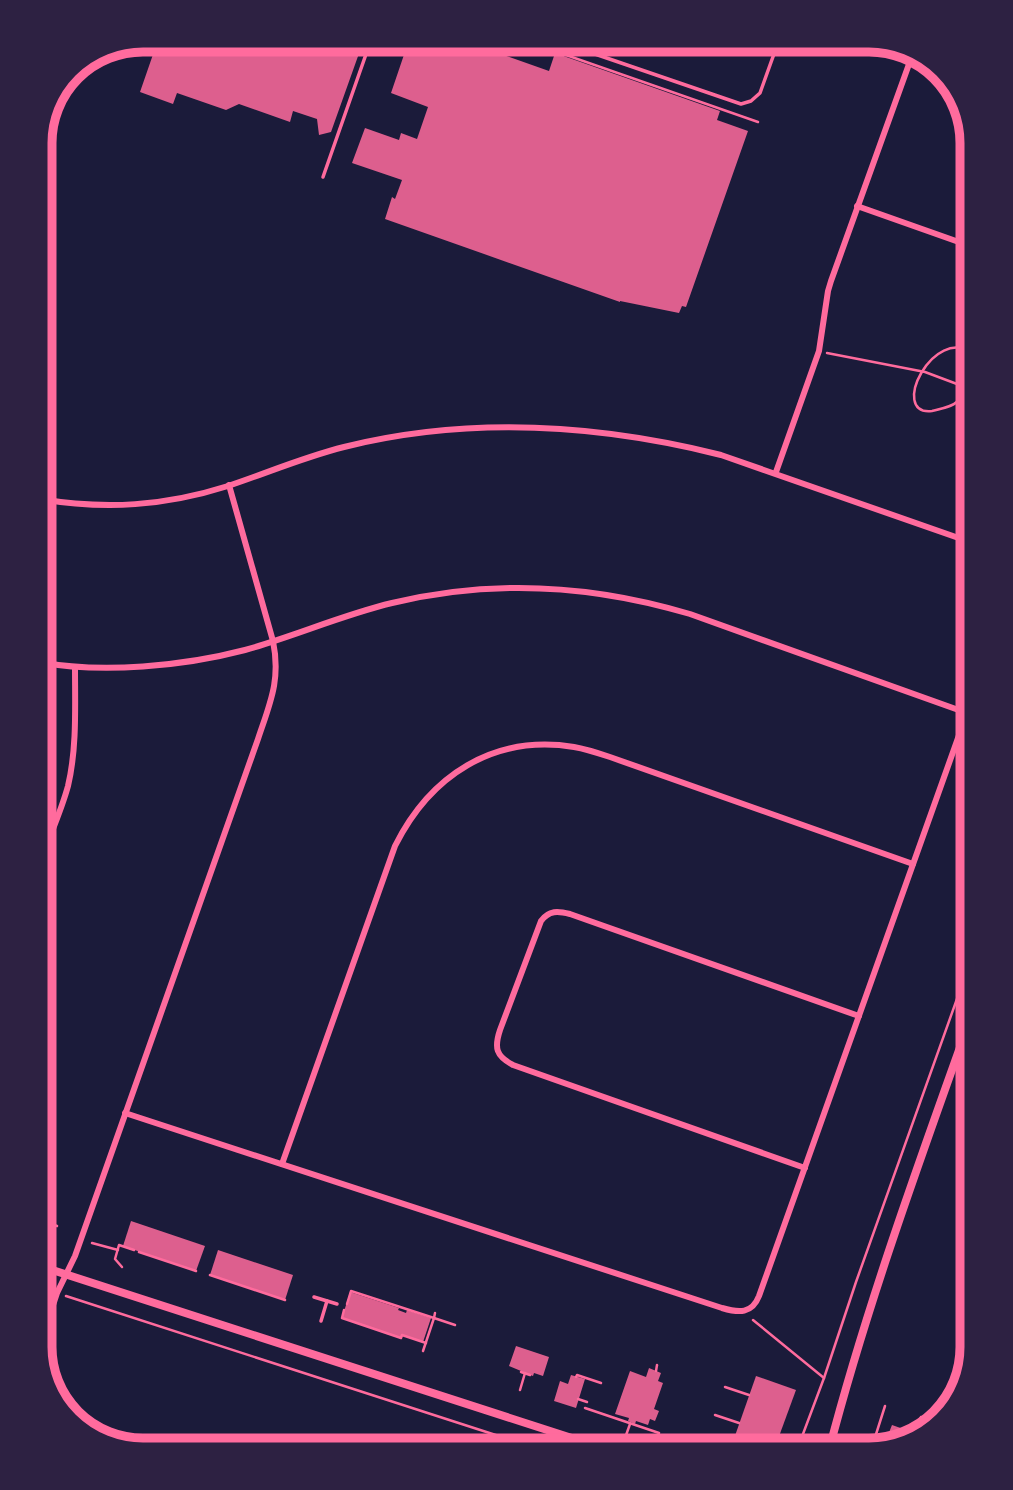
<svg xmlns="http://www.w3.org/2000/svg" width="1013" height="1490" font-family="Roboto,sans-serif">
  <rect width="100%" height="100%" fill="#1b1b3a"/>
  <!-- building -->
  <g fill="#dd5f8e">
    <polygon points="158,40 348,40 362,45 331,132 319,135 317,119 293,111 290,122 239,104 226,110 177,93 173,104 140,92"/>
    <polygon points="409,40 453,40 494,55 495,52 549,71 555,53 720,111 717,120 748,131 686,307 682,306 679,313 620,301 620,302 385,219 392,197 395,199 402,180 352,163 365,128 399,140 401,133 417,139 428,107 391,93"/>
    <polygon points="40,1189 56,1194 47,1222 40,1220"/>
    <polygon points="131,1221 205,1246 196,1271 123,1246"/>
    <polygon points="218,1250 293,1275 285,1300 210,1275"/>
    <polygon points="350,1292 399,1308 398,1310 406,1313 407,1310 431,1318 423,1342 402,1335 401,1338 342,1318"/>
    <polygon points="516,1346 549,1357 543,1376 534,1373 533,1376 509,1366"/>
    <polygon points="649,1368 661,1373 658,1381 663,1383 654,1409 659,1411 655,1421 650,1419 648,1425 636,1421 635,1424 628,1421 629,1418 615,1414 630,1371 646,1377"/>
    <polygon points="571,1375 585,1379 576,1408 554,1401 560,1381 568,1384"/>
    <polygon points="756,1376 796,1390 774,1450 730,1450"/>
    <polygon points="892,1425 912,1432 909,1439 876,1448 882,1433 888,1435"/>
  </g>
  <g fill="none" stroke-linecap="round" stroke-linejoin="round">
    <!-- path -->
    <g stroke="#ff6b9d" stroke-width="2.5">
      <polyline points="517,40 553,54 554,51 566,55 758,122"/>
      <polyline points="40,227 50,161 47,153 41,143"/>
      <polyline points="827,353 925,372 973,390"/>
      <path d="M 973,378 C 966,385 965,396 958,401 C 952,407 941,409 932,411 C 888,416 934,323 973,354"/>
      <polyline points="962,397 969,400 970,409 973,414"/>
      <polyline points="40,1220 57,1226"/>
      <polyline points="92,1243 118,1250"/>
      <polyline points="139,1252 196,1271"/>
      <polyline points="122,1267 115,1259 119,1245 134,1250"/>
      <polyline points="210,1275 285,1300"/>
      <polyline points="40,1288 49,1291"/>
      <polyline points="66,1296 542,1450"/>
      <polyline points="347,1304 351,1291 434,1318 435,1313"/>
      <polyline points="344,1310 342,1318 401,1338 402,1335 426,1343"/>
      <polyline points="753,1320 824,1378"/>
      <polyline points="423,1351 434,1318 455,1325"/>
      <polyline points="656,1371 657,1365"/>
      <polyline points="521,1372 530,1375"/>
      <polyline points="576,1377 577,1375 601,1383"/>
      <polyline points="725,1387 749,1395"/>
      <polyline points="520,1390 525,1373"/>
      <polyline points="578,1399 587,1402"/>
      <polyline points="585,1408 659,1433"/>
      <polyline points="715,1415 739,1423"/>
      <polyline points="913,1438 921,1417"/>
      <polyline points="624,1441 630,1424"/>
      <polyline points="704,1446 715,1450"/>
      <polyline points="797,1450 824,1378 856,1282 973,954"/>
      <polyline points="871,1450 885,1406"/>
    </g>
    <!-- service -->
    <g stroke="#ff6b9d" stroke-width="3.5">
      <polyline points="554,40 741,104 751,101 760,93 779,40"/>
      <polyline points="323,177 371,40"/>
      <polyline points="314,1297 337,1304"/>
      <polyline points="321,1321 327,1301"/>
    </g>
    <!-- minor -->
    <g stroke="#ff6b9d" stroke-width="6">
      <polyline points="912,54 929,60"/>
      <polyline points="857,206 973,247"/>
      <polyline points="776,472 819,351 828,291 831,281 913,53"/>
      <path d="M 40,499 C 106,510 165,506 228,486 C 267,473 304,457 344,447 C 469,416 597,424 721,455 L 973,543"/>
      <path d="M 40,662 C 102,674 184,666 245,650 C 295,636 342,615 392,603 C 491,579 593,585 690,614 L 967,713"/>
      <polyline points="40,827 52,831"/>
      <path d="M 40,863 C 49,837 61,812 68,786 C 77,748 75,707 75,667"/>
      <path d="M 125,1113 L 722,1308 C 739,1313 752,1314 759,1296 L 973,696"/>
      <path d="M 282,1164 L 395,846 C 430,776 493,734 574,747 C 586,749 598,753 610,757 L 913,864"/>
      <path d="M 805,1168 L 513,1065 C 496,1056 494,1048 500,1030 L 541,921 C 549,910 558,911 570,914 L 859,1016"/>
      <path d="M 40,1344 L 57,1293 L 75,1256 L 258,739 C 270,703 281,680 273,641 L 229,485"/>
    </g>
    <!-- tertiary -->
    <g stroke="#ff6b9d" stroke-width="8">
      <polyline points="40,1266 609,1450"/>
      <path d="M 829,1450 C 868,1301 921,1157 973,1011"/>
    </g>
  </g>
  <!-- crop -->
  <path d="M0 0H1013V1490H0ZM143 52H869A91 91 0 0 1 960 143V1347A91 91 0 0 1 869 1438H143A91 91 0 0 1 52 1347V143A91 91 0 0 1 143 52Z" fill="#2d2142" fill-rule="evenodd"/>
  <path fill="none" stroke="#ff6b9d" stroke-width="9" d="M143 52H869A91 91 0 0 1 960 143V1347A91 91 0 0 1 869 1438H143A91 91 0 0 1 52 1347V143A91 91 0 0 1 143 52Z"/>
</svg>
